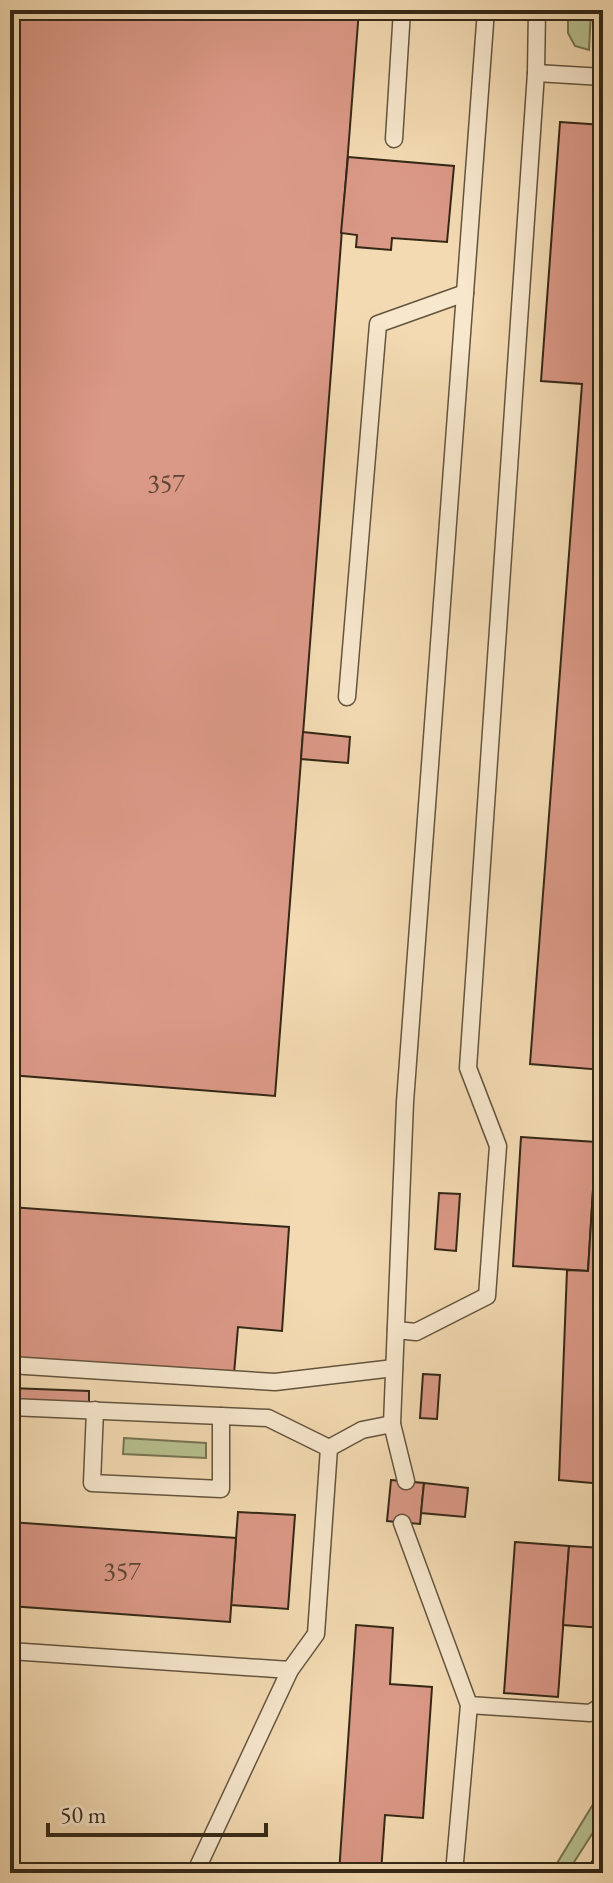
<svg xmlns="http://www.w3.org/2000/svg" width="613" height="1883" font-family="'EB Garamond',serif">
  <rect width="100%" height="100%" fill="#f3dab2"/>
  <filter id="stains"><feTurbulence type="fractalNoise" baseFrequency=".0025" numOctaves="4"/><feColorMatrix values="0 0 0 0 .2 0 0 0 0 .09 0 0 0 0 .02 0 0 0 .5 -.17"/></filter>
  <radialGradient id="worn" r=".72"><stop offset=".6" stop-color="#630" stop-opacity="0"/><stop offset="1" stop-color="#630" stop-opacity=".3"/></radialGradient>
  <!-- green -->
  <g fill="#b7c08f" stroke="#767453" stroke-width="2">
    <polygon points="568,10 591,10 589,50 575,46 568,33"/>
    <polygon points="124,1438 206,1443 206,1458 123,1454"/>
    <polygon points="603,1788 603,1817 567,1873 551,1873"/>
  </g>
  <!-- building -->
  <g fill="#da9886" stroke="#352817" stroke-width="2">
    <polygon points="10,10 359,10 275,1096 10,1075"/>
    <polygon points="560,122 603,125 603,1070 530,1064 582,384 541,381"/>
    <polygon points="348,157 454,166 447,242 392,238 391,250 356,247 357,235 341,233"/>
    <polygon points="303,732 350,737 348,763 301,759"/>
    <polygon points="521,1137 596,1142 588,1271 513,1266"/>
    <polygon points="596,1142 603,1142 603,1484 559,1480 567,1270 588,1271"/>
    <polygon points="439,1193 460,1194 456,1251 435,1249"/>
    <polygon points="10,1207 289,1227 282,1331 238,1327 234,1374 10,1357"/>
    <polygon points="423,1374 440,1375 437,1419 420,1418"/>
    <polygon points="10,1388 89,1391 89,1405 10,1401"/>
    <polygon points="391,1480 424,1483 420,1524 387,1521"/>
    <polygon points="424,1483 468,1488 465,1517 421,1513"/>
    <polygon points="238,1512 295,1515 288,1609 231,1605"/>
    <polygon points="10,1522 236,1538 230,1622 10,1606"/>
    <polygon points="515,1542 569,1546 558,1697 504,1693"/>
    <polygon points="569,1546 603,1548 603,1628 563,1625"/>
    <polygon points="356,1625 393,1628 390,1684 432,1687 423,1818 385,1815 381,1873 339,1873"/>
  </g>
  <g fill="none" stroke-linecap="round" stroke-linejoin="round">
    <!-- service casing -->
    <g stroke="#64543e" stroke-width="19">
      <g id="service">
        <polyline points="536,73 603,77"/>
        <polyline points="394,139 402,10"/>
        <polyline points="347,697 378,324 465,293"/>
        <polyline points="396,1330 416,1332 487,1296 498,1146 468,1068 536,73 537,10"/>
        <polyline points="10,1365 275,1382 394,1368"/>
        <polyline points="10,1407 268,1418 329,1448"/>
        <polyline points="95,1410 92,1483 221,1489 221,1416"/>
        <polyline points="329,1448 362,1430 392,1424"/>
        <polyline points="406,1481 392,1424 405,1102 486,10"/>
        <polyline points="402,1523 469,1705 454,1873"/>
        <polyline points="10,1651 290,1670"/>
        <polyline points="469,1705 590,1713 603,1705"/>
        <polyline points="195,1873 290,1670 316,1634 329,1448"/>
      </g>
    </g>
    <!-- service -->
    <use href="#service" stroke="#f7e7cd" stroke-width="16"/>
    <!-- rail casing -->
    <g stroke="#352817" stroke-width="9">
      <polyline id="rail" points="589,1873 603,1851"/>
    </g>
    <!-- rail -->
    <use href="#rail" stroke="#f7e7cd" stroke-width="6" stroke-dasharray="18" stroke-linecap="butt"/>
  </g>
  <g text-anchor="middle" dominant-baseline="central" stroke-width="6" stroke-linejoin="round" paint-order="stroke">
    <!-- number labels -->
    <g font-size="26" fill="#5e4433">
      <text x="166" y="483">357</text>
      <text x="122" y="1571">357</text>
    </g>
  </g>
  <!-- margin -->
  <rect width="613" height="1883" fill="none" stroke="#f3dab2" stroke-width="40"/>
  <rect x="12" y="12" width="589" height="1859" fill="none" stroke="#352817" stroke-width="4"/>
  <rect x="20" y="20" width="573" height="1843" fill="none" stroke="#352817" stroke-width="2"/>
  <!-- scale -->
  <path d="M48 1823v12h218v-12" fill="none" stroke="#352817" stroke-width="4"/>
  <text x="60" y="1823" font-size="24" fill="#352817" stroke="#f7e7cd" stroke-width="6" paint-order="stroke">50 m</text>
  <rect width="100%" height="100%" filter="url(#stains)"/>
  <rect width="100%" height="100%" fill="url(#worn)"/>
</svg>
